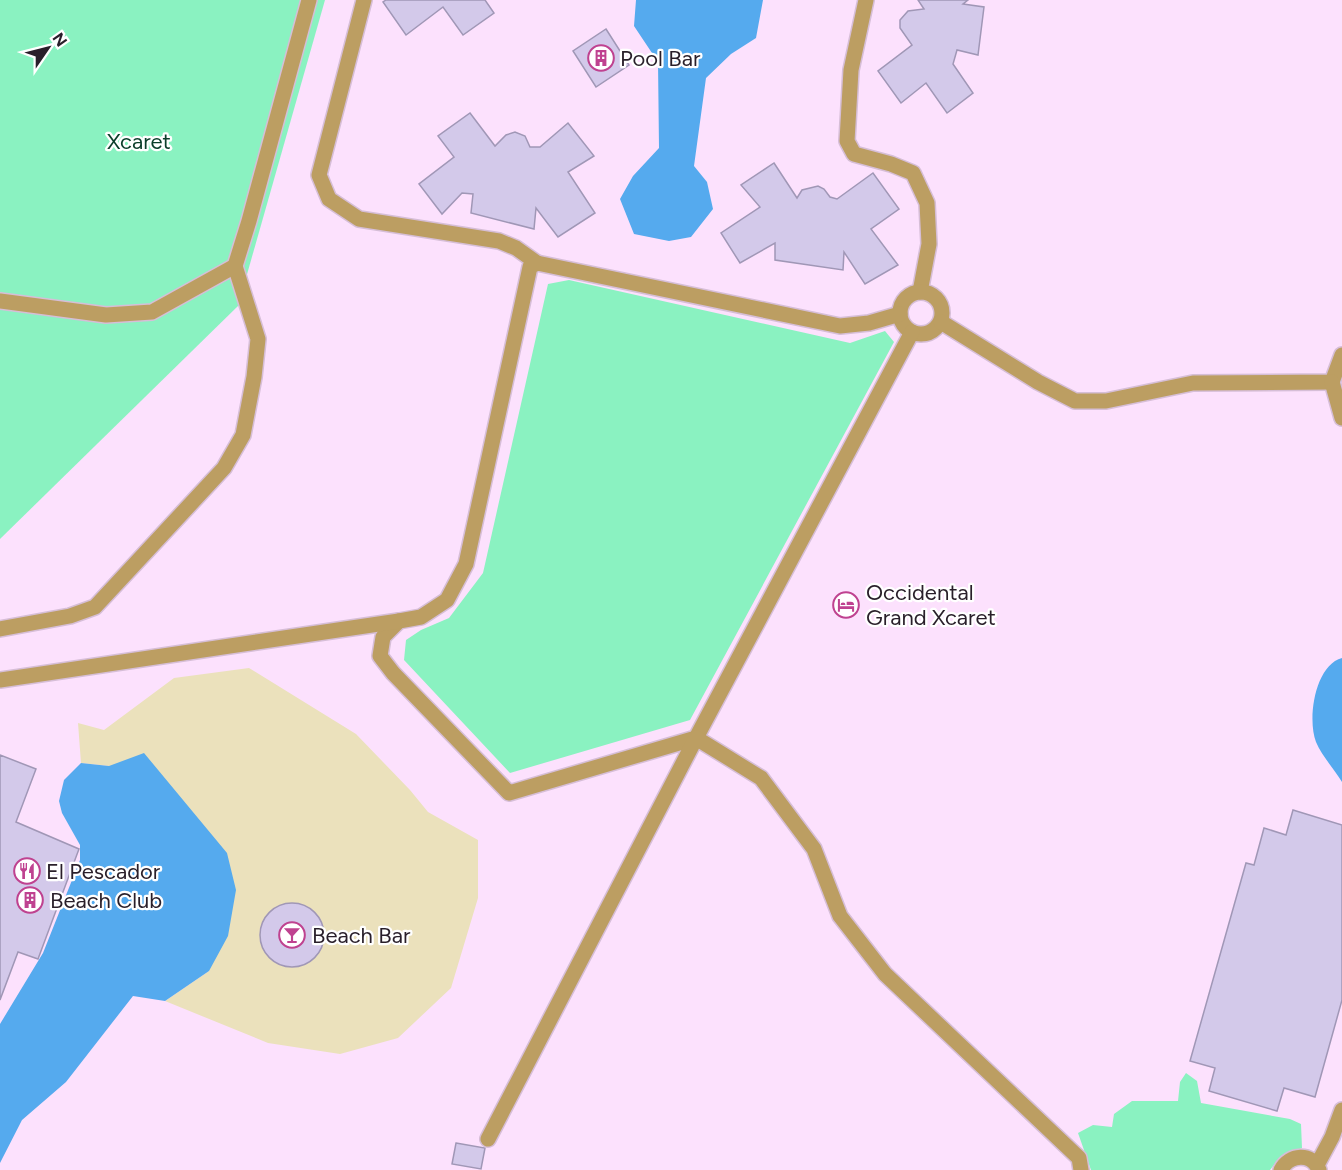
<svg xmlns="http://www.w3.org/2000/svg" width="1342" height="1170" font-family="Figtree,sans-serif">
  <rect width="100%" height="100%" fill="#fce1fd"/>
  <!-- green -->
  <g fill="#8af2c1">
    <polygon points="0,0 325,0 238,306 0,539"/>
    <polygon points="569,280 850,343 885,331 894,342 690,720 510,773 404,660 406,640 421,630 449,618 483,573 548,284"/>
    <polygon points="1186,1073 1197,1081 1201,1103 1290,1119 1301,1124 1302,1148 1280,1157 1270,1170 1091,1170 1078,1133 1093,1125 1112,1127 1114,1114 1132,1101 1178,1101 1180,1082"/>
  </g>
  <!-- sand -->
  <polygon fill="#ebe1bc" points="249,668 356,734 410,790 428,812 478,840 478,898 451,988 398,1038 340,1054 268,1043 165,1001 209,971 109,766 81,763 78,723 104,730 174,678"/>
  <!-- water -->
  <g fill="#5ae">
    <polygon points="636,0 763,0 756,38 731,54 706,78 694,166 707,182 713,209 691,237 669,241 634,234 620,199 633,176 659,148 658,62 634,26"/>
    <path d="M 1342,658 L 1342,782 C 1334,769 1322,756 1316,742 C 1307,719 1315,665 1342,658 Z"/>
    <polygon points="144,753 227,853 236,890 228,936 209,971 165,1001 133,996 66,1082 22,1120 0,1163 0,1024 43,953 80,860 80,845 62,813 59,801 64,780 81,763 109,766"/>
  </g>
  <!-- building -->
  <g fill="#d3c9ea" stroke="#a097b6" stroke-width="1.5">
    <polygon points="386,0 485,0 494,13 463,35 443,7 406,35 383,2"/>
    <polygon points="918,0 968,0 963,4 984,7 978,55 957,50 953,64 973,93 947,113 926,83 901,103 878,71 912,45 900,28 900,20 908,11 924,9"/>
    <polygon points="606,29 629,65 596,87 573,51"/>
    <polygon points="470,113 495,146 506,135 515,132 525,136 530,147 540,147 568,123 594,156 568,172 595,213 558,237 536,208 534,229 471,213 473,194 462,193 442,214 419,184 454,157 438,136"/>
    <polygon points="774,163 797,198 802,190 818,186 824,189 830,197 837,199 873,173 899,209 871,229 898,265 865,284 844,252 843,270 775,260 775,243 740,263 721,233 760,207 741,185"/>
    <polygon points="0,755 36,769 16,822 79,849 38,959 18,952 0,1000"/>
    <polygon points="1293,810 1342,825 1342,1000 1315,1097 1284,1088 1277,1111 1209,1091 1215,1068 1190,1061 1246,863 1254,865 1264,828 1286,835"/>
    <circle cx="292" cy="935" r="32"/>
    <polygon points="456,1143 485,1148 481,1169 452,1164"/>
  </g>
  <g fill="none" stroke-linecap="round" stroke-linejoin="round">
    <!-- lane casing -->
    <g stroke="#d6bed7" stroke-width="18">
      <g id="lane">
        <polyline points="364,0 319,175 329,199 359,219 499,241 516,248 537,263"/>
        <polyline points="866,0 851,70 847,141 854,154 891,164 913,173 927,203 929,244 920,292"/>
        <circle cx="921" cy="313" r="21"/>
        <polyline points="0,301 106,315 152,312 235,266"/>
        <polyline points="900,314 869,323 840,326 537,263 530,267 466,564 447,600 421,617 399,621 383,637 380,656 393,673 509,793 696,738 912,332"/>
        <polyline points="941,322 1038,382 1075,401 1106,401 1193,383 1332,382 1342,355"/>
        <polyline points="1332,382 1342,418"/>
        <polyline points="0,629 70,616 95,607 224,468 243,435 254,377 258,339 235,266 249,221 309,0"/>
        <polyline points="0,680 399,621"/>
        <polyline points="488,1139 696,738 761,778 814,849 840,916 885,974 1079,1158 1081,1170"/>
        <polyline points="1317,1165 1332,1137 1342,1110"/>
        <path d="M 1281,1170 C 1289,1154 1312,1152 1319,1170"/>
      </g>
    </g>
    <!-- lane -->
    <use href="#lane" stroke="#bc9e62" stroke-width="15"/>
  </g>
  <!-- icons -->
  <defs>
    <g id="building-ring" transform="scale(1.35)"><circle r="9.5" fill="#fff" stroke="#bf4290" stroke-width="1.5"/><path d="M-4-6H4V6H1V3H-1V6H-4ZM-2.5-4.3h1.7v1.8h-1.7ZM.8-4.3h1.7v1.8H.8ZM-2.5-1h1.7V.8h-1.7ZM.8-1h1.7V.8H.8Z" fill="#bf4290"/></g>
    <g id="hotel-ring" transform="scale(1.35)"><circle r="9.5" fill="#fff" stroke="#bf4290" stroke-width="1.5"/><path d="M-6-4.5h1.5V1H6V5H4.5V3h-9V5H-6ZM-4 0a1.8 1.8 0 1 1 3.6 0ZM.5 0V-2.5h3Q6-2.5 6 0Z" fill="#bf4290"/></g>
    <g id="restaurant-ring" transform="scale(1.35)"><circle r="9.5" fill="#fff" stroke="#bf4290" stroke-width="1.5"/><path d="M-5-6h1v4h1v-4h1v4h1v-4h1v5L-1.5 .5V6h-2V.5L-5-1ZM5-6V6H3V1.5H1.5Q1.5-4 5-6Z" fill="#bf4290"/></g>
    <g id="bar-ring" transform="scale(1.35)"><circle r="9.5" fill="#fff" stroke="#bf4290" stroke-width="1.5"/><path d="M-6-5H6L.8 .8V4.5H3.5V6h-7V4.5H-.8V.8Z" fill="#bf4290"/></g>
  </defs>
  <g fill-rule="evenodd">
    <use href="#building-ring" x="601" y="58"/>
    <use href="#hotel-ring" x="846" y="605"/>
    <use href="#restaurant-ring" x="27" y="871"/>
    <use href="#building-ring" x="30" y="900"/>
    <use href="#bar-ring" x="292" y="935"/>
  </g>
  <g text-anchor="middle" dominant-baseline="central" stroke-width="4.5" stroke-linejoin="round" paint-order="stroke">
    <!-- poi labels -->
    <g font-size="22" fill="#291f2a" stroke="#fff" text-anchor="start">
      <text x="620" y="58">Pool Bar</text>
      <text x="866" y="592">Occidental<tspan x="866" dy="25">Grand Xcaret</tspan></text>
      <text x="46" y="871">El Pescador</text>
      <text x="50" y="900">Beach Club</text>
      <text x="312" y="935">Beach Bar</text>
    </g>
    <!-- park labels -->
    <g font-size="22" fill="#0b3e2a" stroke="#fff">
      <text x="139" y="141">Xcaret</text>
    </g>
  </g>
  <!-- north arrow -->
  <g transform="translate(48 48) rotate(55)" stroke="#ffffff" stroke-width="4.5" paint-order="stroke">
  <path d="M0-4.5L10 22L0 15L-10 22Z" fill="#291f2a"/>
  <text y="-9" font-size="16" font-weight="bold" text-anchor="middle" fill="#291f2a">N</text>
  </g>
</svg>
